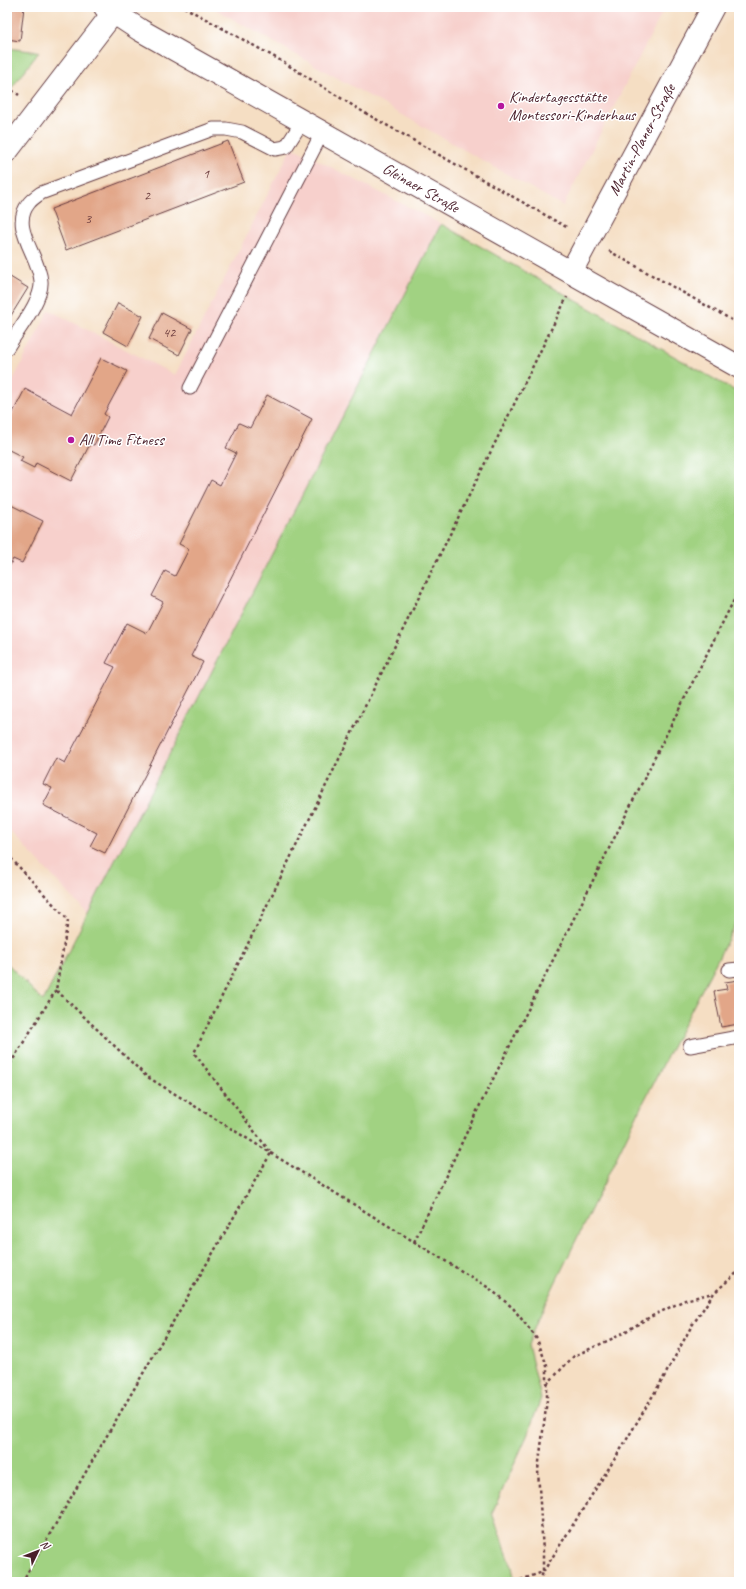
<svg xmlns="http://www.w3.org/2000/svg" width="746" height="1589" font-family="Caveat,sans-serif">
  <rect width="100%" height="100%" fill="#fff"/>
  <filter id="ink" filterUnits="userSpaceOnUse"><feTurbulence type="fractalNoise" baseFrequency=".025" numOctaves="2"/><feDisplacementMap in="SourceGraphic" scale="8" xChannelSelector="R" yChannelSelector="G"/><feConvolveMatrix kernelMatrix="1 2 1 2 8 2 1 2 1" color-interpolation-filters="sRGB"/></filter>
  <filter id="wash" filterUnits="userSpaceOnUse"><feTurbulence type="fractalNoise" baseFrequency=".012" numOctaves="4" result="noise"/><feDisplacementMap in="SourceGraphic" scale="16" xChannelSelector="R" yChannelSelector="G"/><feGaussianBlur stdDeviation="0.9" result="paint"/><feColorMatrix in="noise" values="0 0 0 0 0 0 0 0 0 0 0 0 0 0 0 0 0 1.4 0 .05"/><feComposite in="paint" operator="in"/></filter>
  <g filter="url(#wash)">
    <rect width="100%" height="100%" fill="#f5dec3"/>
    <!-- built -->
    <g fill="#f7d0cc">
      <polygon points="212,7 665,7 563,206"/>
      <polygon points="292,147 441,224 88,914 7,828 7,392 49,310 175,375"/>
    </g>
    <!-- green -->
    <g fill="#a1d282" stroke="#767856">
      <polygon points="7,48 39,52 7,94"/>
      <polygon points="441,224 739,393 739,918 642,1105 544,1306 528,1345 541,1398 527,1436 492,1513 512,1567 515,1582 7,1582 7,963 43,1001"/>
    </g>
    <g id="blocks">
      <!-- building -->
      <g fill="#e2a688">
        <polygon points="7,7 24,7 20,41 7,39"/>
        <polygon points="228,141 244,182 66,250 51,209"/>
        <polygon points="7,275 28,288 7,322"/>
        <polygon points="118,303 143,316 128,346 103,332"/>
        <polygon points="162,313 192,329 179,355 149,339"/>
        <polygon points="101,358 127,371 104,414 108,417 94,445 90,444 71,481 36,463 34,468 20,461 23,457 7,449 7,424 25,389 72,414"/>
        <polygon points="267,395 312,419 191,656 203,662 105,853 90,846 97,833 43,805 52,788 43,784 56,758 65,763 115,667 106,663 127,623 147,633 163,602 152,596 165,571 175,576 189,549 179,544 211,480 220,485 236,453 226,448 239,423 250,428"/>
        <polygon points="7,503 43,521 22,563 13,559 7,571"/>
        <polygon points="739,980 739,1024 721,1027 714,991 727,989 725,982"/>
      </g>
    </g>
  </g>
  <g filter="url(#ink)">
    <use href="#blocks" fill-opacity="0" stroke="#643c42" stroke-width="1"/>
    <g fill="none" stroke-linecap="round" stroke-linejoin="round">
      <!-- service casing -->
      <g stroke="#643c42" stroke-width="15">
        <g id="service">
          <path d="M 7,348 C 17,331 43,300 41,281 C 39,255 9,227 29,203 C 32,199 37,196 41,193 L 213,129 L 226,129 L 242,132 L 275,149 L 286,147 L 302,122"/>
          <polyline points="190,388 322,133"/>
          <polyline points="729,970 739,969"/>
          <polyline points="690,1046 739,1037"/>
        </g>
      </g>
      <!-- minor casing -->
      <g stroke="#643c42" stroke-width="24">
        <g id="minor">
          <polyline points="7,151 113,13 119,7"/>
          <path id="s1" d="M 571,272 L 713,7"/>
        </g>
      </g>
      <!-- tertiary casing -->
      <g stroke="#643c42" stroke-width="24">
        <g id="tertiary">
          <path id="s2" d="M 105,7 L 140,30 L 739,367"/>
        </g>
      </g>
      <!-- path -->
      <g stroke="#643c42" stroke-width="2.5" stroke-dasharray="3 3" stroke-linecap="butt">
        <polyline points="184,7 278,59 360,110 568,228"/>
        <polyline points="7,87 19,95"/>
        <polyline points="609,251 739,324"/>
        <polyline points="7,854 68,920 56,990 146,1076 489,1288 513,1308 537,1339 547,1366 547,1400 538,1470 543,1552 543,1572 540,1582"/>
        <polyline points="7,1069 56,990"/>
        <polyline points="414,1242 476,1113 739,590"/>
        <polyline points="547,1384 574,1356 616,1337 650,1317 685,1300 713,1293"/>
        <polyline points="22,1582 271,1153 194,1053 567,297"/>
        <polyline points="515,1582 543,1572 621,1449 664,1377 691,1327 714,1293 739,1271"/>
      </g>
      <!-- service -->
      <use href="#service" stroke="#fff" stroke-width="13"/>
      <!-- minor -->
      <use href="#minor" stroke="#fff" stroke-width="22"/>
      <!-- tertiary -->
      <use href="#tertiary" stroke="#fff" stroke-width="22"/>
    </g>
  </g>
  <!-- markers -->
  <g fill="#b5179e" stroke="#fff" stroke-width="1.5">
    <circle cx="501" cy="106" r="4"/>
    <circle cx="71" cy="440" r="4"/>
  </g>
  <g text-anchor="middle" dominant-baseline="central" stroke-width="3" stroke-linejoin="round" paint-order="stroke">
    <!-- number labels -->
    <g font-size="14" fill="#704142">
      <text x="206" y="173">1</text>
      <text x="147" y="195">2</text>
      <text x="88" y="218">3</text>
      <text x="169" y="332">42</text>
    </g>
    <!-- poi labels -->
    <g font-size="16" fill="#4a1f2b" stroke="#fff" text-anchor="start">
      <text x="509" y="97">Kindertagesstätte<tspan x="509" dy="18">Montessori-Kinderhaus</tspan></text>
      <text x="79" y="440">All Time Fitness</text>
    </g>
    <!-- street labels -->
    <g font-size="16" fill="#4a1f2b" stroke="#fff">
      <text stroke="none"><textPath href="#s1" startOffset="150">Martin-Planer-Straße</textPath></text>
      <text stroke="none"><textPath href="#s2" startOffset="364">Gleinaer Straße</textPath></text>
    </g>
  </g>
  <!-- margin -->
  <rect width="746" height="1589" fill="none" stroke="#fff" stroke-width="24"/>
  <!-- north arrow -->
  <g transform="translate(38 1551) rotate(47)" stroke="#ffffff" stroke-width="3" paint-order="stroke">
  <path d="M0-3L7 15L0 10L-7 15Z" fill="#4a1f2b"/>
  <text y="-6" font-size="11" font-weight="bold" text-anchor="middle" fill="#4a1f2b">N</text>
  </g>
</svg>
